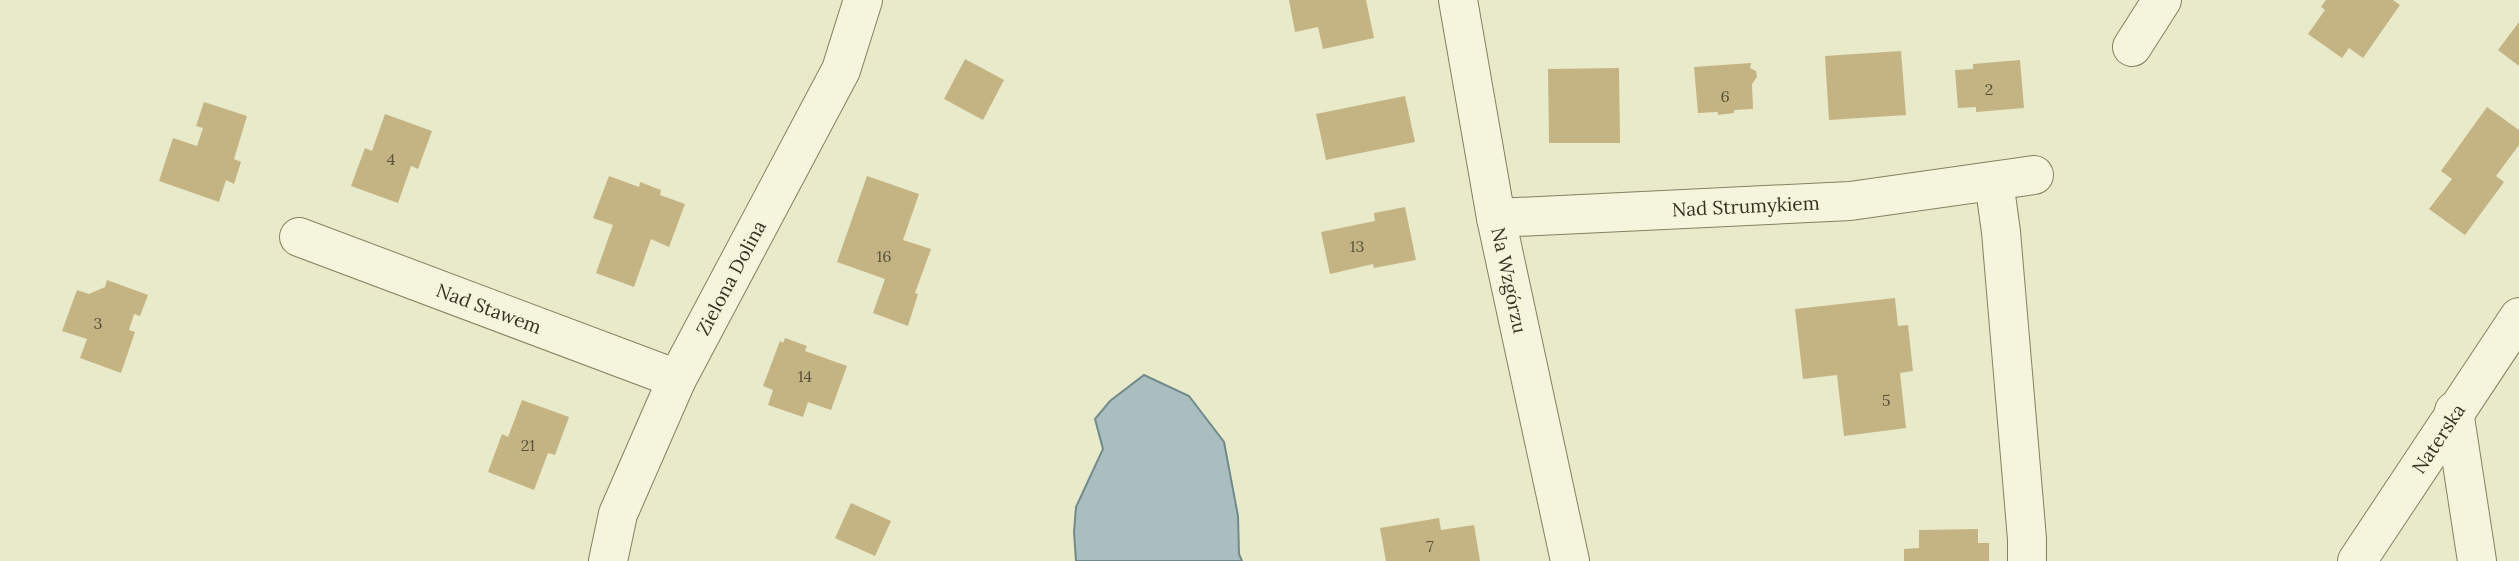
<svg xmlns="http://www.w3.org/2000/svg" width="2519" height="561" font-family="Lora,serif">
  <rect width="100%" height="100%" fill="#e9eaca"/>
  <!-- water -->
  <polygon fill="#aabebf" stroke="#718b8d" stroke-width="2" points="1144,375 1189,396 1224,442 1238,516 1239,554 1242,561 1076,561 1074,532 1076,507 1103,449 1095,419 1110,401"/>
  <!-- building -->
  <g fill="#c4b484">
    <polygon points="1289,0 1366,0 1374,38 1323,49 1318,27 1295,32"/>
    <polygon points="2326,0 2393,0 2400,5 2363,58 2349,48 2342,58 2308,34 2325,10 2321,7"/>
    <polygon points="2519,22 2519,66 2498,50"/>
    <polygon points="1901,51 1906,115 1829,120 1825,56"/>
    <polygon points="965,59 1004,80 983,120 944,99"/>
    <polygon points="2020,60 2024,108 1976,112 1976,107 1958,108 1955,70 1973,69 1973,64"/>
    <polygon points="1751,63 1750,68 1756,71 1757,77 1752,84 1753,109 1734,110 1734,113 1718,115 1718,112 1698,113 1694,67"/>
    <polygon points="1619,68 1620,143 1549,143 1548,69"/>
    <polygon points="1405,96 1415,142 1326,160 1316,114"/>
    <polygon points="204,102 247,116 234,159 241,162 234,184 226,180 219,202 159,181 173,138 197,146 203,128 196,126"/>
    <polygon points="2487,107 2519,130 2519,145 2496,176 2504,182 2465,235 2429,209 2452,179 2441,171"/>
    <polygon points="385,114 432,131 418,169 411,166 398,203 351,186 365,148 372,151"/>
    <polygon points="609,176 639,187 640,182 661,190 660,195 685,204 669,247 651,239 634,287 596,273 613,225 593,218"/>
    <polygon points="867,176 919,194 903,240 931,249 915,293 918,294 908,326 873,313 885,279 837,262"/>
    <polygon points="1405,207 1416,260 1374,268 1373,264 1330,274 1321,232 1375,221 1374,213"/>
    <polygon points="107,280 148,295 140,316 134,314 129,330 135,332 121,373 80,358 87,339 62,331 77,290 89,294 105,287"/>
    <polygon points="1895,298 1898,326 1908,325 1913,371 1900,373 1906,428 1844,436 1837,375 1803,379 1795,309"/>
    <polygon points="785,338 807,346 805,351 847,366 831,410 808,402 803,417 768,405 773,390 763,386 780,341 783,343"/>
    <polygon points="522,400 569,417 555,455 548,453 534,490 488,472 502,434 508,437"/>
    <polygon points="851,503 891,521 875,556 835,538"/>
    <polygon points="1439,518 1441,530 1474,525 1480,561 1386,561 1380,528"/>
    <polygon points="1978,529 1978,543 1989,543 1989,561 1904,561 1904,549 1919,548 1919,530"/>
  </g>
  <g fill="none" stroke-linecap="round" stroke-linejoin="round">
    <!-- minor casing -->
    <g stroke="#858060" stroke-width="40">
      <g id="minor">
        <path id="s1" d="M 1458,0 L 1496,218 L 1570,561"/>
        <polyline points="2132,47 2162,0"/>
        <polyline points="1994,181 2001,232 2027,539 2027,561"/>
        <path id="s2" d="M 1496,218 L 1850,201 L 2034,175"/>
        <path id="s3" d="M 299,237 L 677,379"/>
        <polyline points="2454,411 2477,561"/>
        <path id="s4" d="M 608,561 L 618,514 L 677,379 L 841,70 L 863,0"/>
        <path id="s5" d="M 2357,561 L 2519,317"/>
      </g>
    </g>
    <!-- minor -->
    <use href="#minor" stroke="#f5f5dd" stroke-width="38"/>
  </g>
  <g text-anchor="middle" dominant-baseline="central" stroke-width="7" stroke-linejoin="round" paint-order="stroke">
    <!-- number labels -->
    <g font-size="16" fill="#5a533a">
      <text x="1989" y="89">2</text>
      <text x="1725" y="96">6</text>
      <text x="391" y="159">4</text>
      <text x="1357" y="246">13</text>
      <text x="884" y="256">16</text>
      <text x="98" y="323">3</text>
      <text x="805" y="376">14</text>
      <text x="1886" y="400">5</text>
      <text x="528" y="445">21</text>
      <text x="1430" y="546">7</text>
    </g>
    <!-- street labels -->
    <g font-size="19" fill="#373322" stroke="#f1f2d9">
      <text stroke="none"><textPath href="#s2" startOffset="250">Nad Strumykiem</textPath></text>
      <text stroke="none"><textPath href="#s4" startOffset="310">Zielona Dolina</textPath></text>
      <text stroke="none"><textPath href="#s1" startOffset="285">Na Wzgórzu</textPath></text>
      <text stroke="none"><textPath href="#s3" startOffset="203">Nad Stawem</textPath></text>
      <text stroke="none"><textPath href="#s5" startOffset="147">Naterska</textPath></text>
    </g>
  </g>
</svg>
